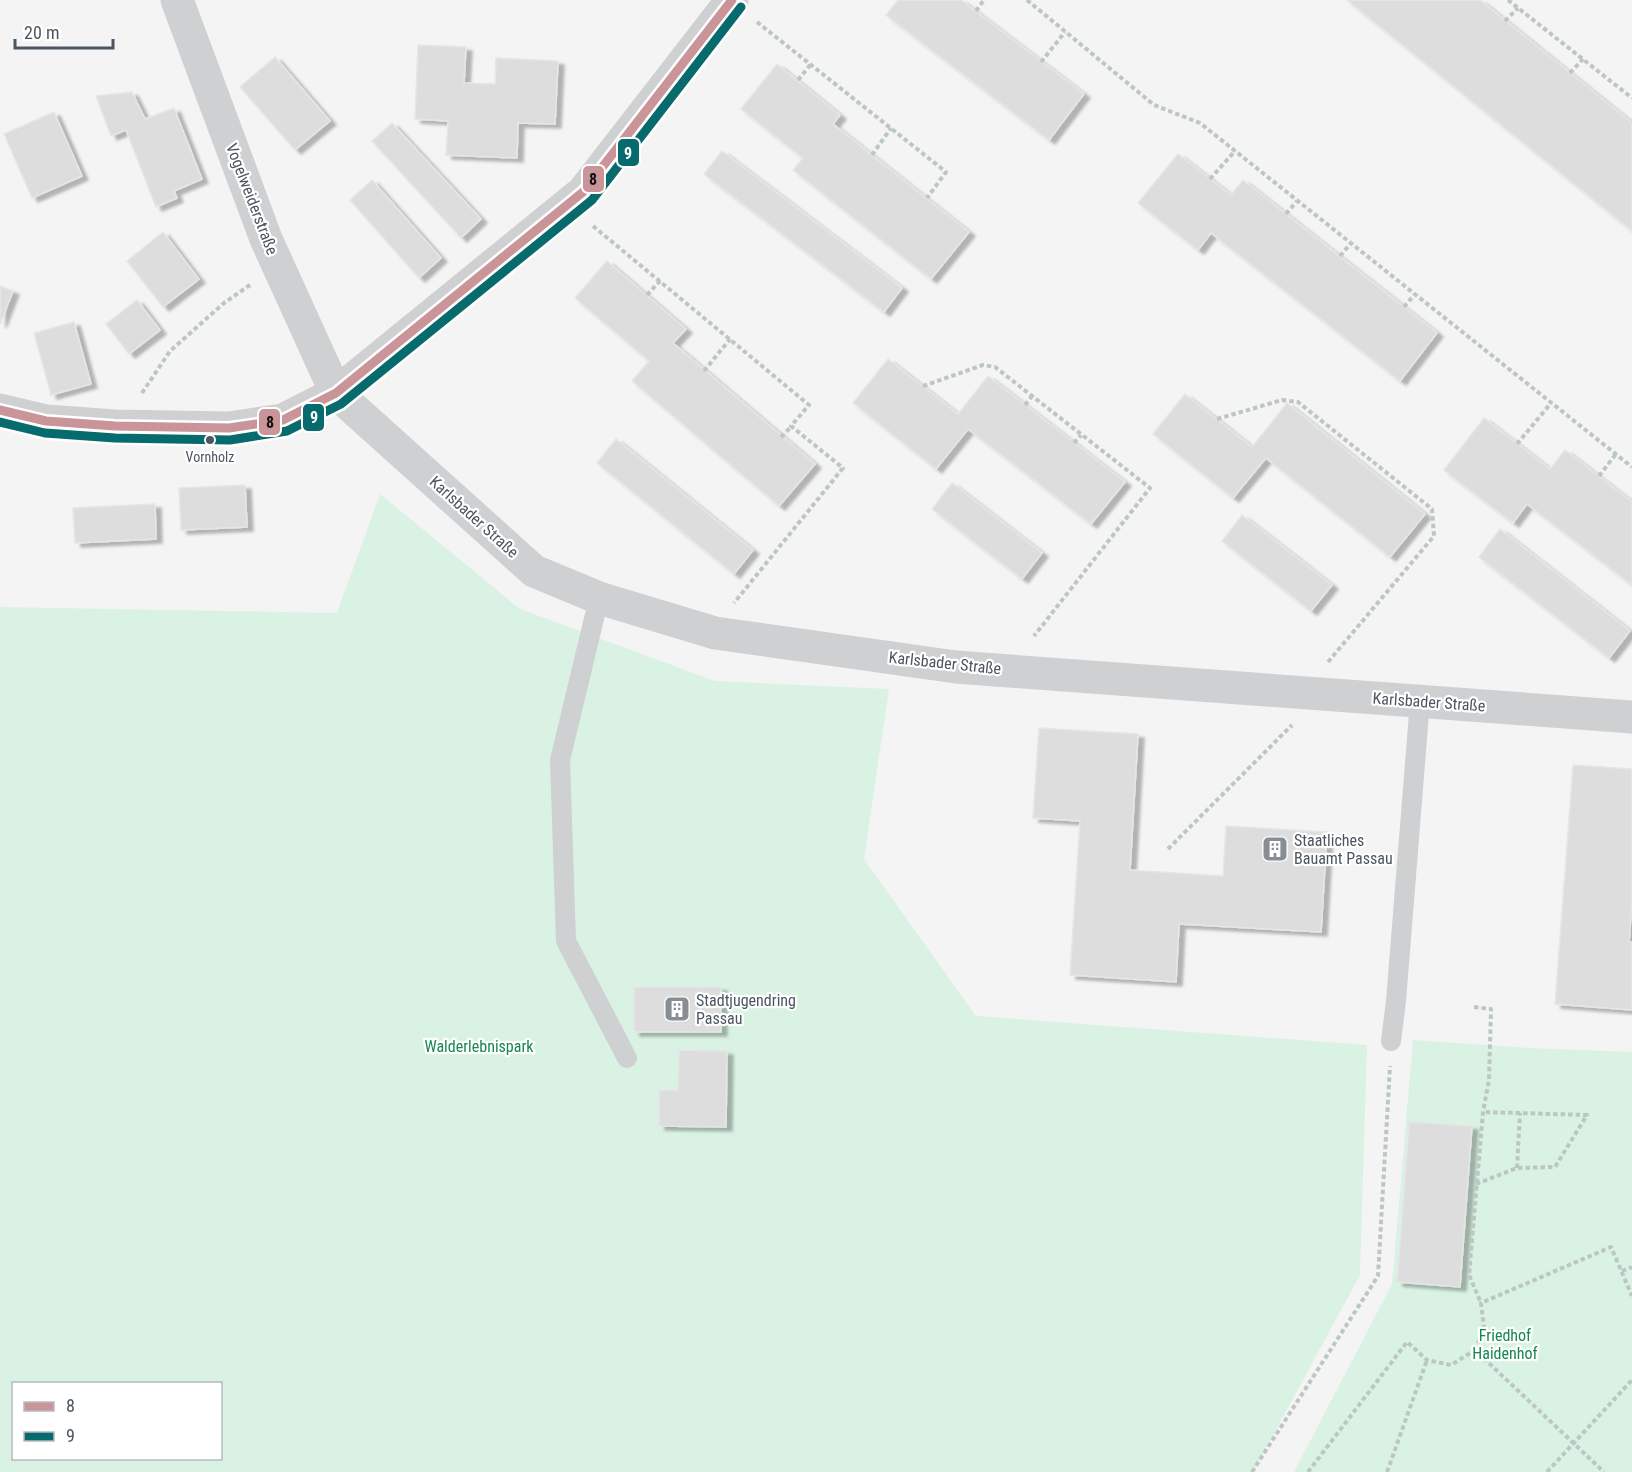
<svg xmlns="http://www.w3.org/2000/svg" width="1632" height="1472" font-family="'Roboto Condensed',sans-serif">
  <defs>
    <filter id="shadow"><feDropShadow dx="6" dy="4" stdDeviation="1.5" flood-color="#0004"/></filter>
  </defs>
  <rect width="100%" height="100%" fill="#f4f4f4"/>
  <!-- green -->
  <g fill="#d9f2e3" fill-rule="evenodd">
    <path d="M 380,494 L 520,609 L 715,681 L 889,689 L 864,859 L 976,1016 L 1367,1045 L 1360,1275 L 1253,1472 L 0,1472 L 0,607 L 337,613 ZM 14,1384 L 220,1384 L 220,1458 L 14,1458 Z"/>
    <polygon points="1413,1040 1529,1048 1632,1052 1632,1472 1294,1472 1392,1284"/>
  </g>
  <!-- building -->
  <g fill="#ddddde" stroke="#e5e6e7" stroke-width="1.5" filter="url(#shadow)">
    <polygon points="898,0 961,0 1084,94 1049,140 886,15"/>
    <polygon points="1347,0 1480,0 1632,123 1632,231"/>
    <polygon points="418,45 466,47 464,83 495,84 496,58 558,61 555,124 518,123 517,158 446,155 448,121 415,119"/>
    <polygon points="275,57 330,121 295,150 240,87"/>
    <polygon points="777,64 840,115 833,124 969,232 931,279 793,170 803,158 741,109"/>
    <polygon points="132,92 145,119 174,108 202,179 174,191 177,198 156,207 126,130 111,136 96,96"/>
    <polygon points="54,112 82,176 32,198 4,134"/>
    <polygon points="392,123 481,219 461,238 372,141"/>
    <polygon points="722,151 902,288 884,312 704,174"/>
    <polygon points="1178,154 1231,195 1243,180 1437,333 1400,381 1211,233 1198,250 1138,203"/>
    <polygon points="372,180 441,258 419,278 350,200"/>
    <polygon points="163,232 199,279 163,307 127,261"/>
    <polygon points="607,261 686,329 673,343 815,464 779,506 632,381 649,361 575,298"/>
    <polygon points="0,286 13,291 0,324"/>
    <polygon points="137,300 160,330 129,354 106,324"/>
    <polygon points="74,322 91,384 51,395 34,333"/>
    <polygon points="888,359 958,414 988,376 1125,482 1091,524 968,429 936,469 853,403"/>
    <polygon points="1185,394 1252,447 1287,403 1425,514 1390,557 1266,458 1233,498 1153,434"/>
    <polygon points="1484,418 1550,469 1565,450 1632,502 1632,585 1527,504 1513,523 1444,470"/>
    <polygon points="616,439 753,550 734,574 597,463"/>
    <polygon points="952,483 1042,553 1022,579 932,509"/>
    <polygon points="245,485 247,527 181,530 179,488"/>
    <polygon points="155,504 156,539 75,543 73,508"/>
    <polygon points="1242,515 1332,585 1311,611 1222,541"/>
    <polygon points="1500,529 1630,631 1609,658 1479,557"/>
    <polygon points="1039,728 1138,734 1130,870 1223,876 1226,826 1327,832 1321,932 1179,924 1176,982 1070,975 1080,821 1033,818"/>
    <polygon points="1573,765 1632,769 1632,901 1629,942 1632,942 1632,1010 1555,1004"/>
    <rect x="634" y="987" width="87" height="45"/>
    <polygon points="679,1050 727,1051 726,1127 659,1126 659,1090 678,1090"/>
    <polygon points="1409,1122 1472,1126 1460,1287 1397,1282"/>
  </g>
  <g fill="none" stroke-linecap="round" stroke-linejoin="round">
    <!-- path -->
    <g stroke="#bcc7c4" stroke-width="4" stroke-dasharray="4.5 3" stroke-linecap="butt">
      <polyline points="1027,0 1154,105 1200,123 1632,467"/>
      <polyline points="1508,0 1632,98"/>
      <polyline points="976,11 984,0"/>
      <polyline points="1505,21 1518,8"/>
      <polyline points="757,22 946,172 927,198"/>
      <polyline points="1041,62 1065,32"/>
      <polyline points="1570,73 1583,59"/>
      <polyline points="798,80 811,64"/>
      <polyline points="872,155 891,128"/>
      <polyline points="1210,179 1235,151"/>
      <polyline points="1286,214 1297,201"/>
      <polyline points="593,226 809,405 791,426 843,468 734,603"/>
      <polyline points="1340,256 1351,243"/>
      <polyline points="647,295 660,281"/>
      <polyline points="1404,307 1415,294"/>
      <polyline points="704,371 730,339"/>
      <polyline points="923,386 983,365 995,367 1150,488 1034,636"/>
      <polyline points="142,393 170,351 224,303 250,285"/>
      <polyline points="1025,405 1032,396"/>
      <polyline points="1217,419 1282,400 1298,402 1432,509 1434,536 1328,662"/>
      <polyline points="781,437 791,427"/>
      <polyline points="1074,443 1081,435"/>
      <polyline points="1517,444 1551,403"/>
      <polyline points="1599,476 1616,454"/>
      <polyline points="1168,849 1292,725"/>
      <polyline points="1474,1007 1491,1009 1489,1080 1483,1112 1469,1275 1481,1303"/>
      <polyline points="1517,1168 1520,1113"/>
      <polyline points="1476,1184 1517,1168 1555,1167 1587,1115 1483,1112"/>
      <polyline points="1622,1271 1632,1267"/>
      <polyline points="1475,1350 1484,1328 1481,1303 1611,1247 1632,1296"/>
      <polyline points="1252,1472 1378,1276 1390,1066"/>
      <polyline points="1308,1472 1407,1342 1427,1360 1451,1365 1475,1350 1604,1472"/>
      <polyline points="1387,1472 1427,1360"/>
      <polyline points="1547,1472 1632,1380"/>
    </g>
    <!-- service -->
    <g stroke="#ced0d2" stroke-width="20">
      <polyline points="599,598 560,760 566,941 627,1058"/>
      <polyline points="1391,1041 1396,1001 1420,701"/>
    </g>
    <!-- minor -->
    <g stroke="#ced0d2" stroke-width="33">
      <polyline points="177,0 266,239 336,393 534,571 599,598 715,633 956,667 1632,717"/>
      <polyline points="0,410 46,421 115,426 229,428 283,420 336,393 583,192 732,0"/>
    </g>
    <!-- bus-1 casing -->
    <g stroke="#fff" stroke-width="14">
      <polyline id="bus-1" points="0,410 46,421 115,426 229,428 283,420 336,393 583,192 732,0"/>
    </g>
    <!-- bus-2 casing -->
    <g stroke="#fff" stroke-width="14">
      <polyline id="bus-2" points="0,422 45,433 115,438 230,440 287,431 341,404 592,200 741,7"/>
    </g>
    <!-- bus-1 -->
    <use href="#bus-1" stroke="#c99599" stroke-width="9"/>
    <!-- bus-2 -->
    <use href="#bus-2" stroke="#076a6c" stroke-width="9"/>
  </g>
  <!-- icons -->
  <defs>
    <g id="building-square" transform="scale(1.35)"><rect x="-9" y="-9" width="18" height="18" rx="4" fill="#868d94" stroke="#fff"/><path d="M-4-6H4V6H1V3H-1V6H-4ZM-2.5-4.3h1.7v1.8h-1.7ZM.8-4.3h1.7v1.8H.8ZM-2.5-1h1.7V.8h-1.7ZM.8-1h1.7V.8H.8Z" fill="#fff"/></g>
  </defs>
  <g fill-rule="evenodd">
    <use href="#building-square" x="1275" y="849"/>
    <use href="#building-square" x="677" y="1009"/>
  </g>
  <!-- markers -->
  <circle fill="#4a5661" stroke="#fff" stroke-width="2" cx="210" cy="440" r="5"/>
  <g text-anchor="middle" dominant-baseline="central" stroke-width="4.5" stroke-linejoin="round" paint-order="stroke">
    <!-- bus labels -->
    <g font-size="14" fill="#4a5661" stroke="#fff">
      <text x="210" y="457">Vornholz</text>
    </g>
    <!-- street labels -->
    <g font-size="16" fill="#4a5661" stroke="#fff">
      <text transform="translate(252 199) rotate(69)">Vogelweiderstraße</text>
      <text transform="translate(474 517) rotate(42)">Karlsbader Straße</text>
      <text transform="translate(945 663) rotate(6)">Karlsbader Straße</text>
      <text transform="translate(1429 702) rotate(4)">Karlsbader Straße</text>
    </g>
    <!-- poi labels -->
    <g font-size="16" fill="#4a5661" stroke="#fff" text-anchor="start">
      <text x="1294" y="840">Staatliches<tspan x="1294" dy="18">Bauamt Passau</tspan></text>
      <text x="696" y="1000">Stadtjugendring<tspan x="696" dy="18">Passau</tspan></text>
    </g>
    <!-- park labels -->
    <g font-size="16" fill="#17864f" stroke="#fff">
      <text x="479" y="1046">Walderlebnispark</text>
      <text x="1505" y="1335">Friedhof<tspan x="1505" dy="18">Haidenhof</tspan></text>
    </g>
  </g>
  <g stroke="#fff" stroke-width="2">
    <rect x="617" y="138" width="23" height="29" rx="6" fill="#076a6c"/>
    <rect x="582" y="165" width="23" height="28" rx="6" fill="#c99599"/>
    <rect x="302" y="403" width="23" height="29" rx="6" fill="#076a6c"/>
    <rect x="258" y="408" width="23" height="28" rx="6" fill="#c99599"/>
  </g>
  <g font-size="16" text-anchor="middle" font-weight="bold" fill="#fff">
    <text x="628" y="159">9</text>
    <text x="314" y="423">9</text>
  </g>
  <g font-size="16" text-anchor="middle" font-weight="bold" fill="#111">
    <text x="593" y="185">8</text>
    <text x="270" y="428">8</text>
  </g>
  <!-- legend -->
  <rect x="12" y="1382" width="210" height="78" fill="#ffffff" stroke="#b7bbc0" stroke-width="1.5"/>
  <rect x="24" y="1402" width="30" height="9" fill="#c99599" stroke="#b7bbc0" stroke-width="1.5"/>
  <text x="66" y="1412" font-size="18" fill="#4a5661">8</text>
  <rect x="24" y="1432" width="30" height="9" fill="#076a6c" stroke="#b7bbc0" stroke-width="1.5"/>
  <text x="66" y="1442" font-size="18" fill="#4a5661">9</text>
  <!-- scale -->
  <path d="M15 39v9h98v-9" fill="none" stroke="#4a5661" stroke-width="3"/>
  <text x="24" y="39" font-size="18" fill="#4a5661" stroke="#ffffff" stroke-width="4.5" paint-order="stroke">20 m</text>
</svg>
